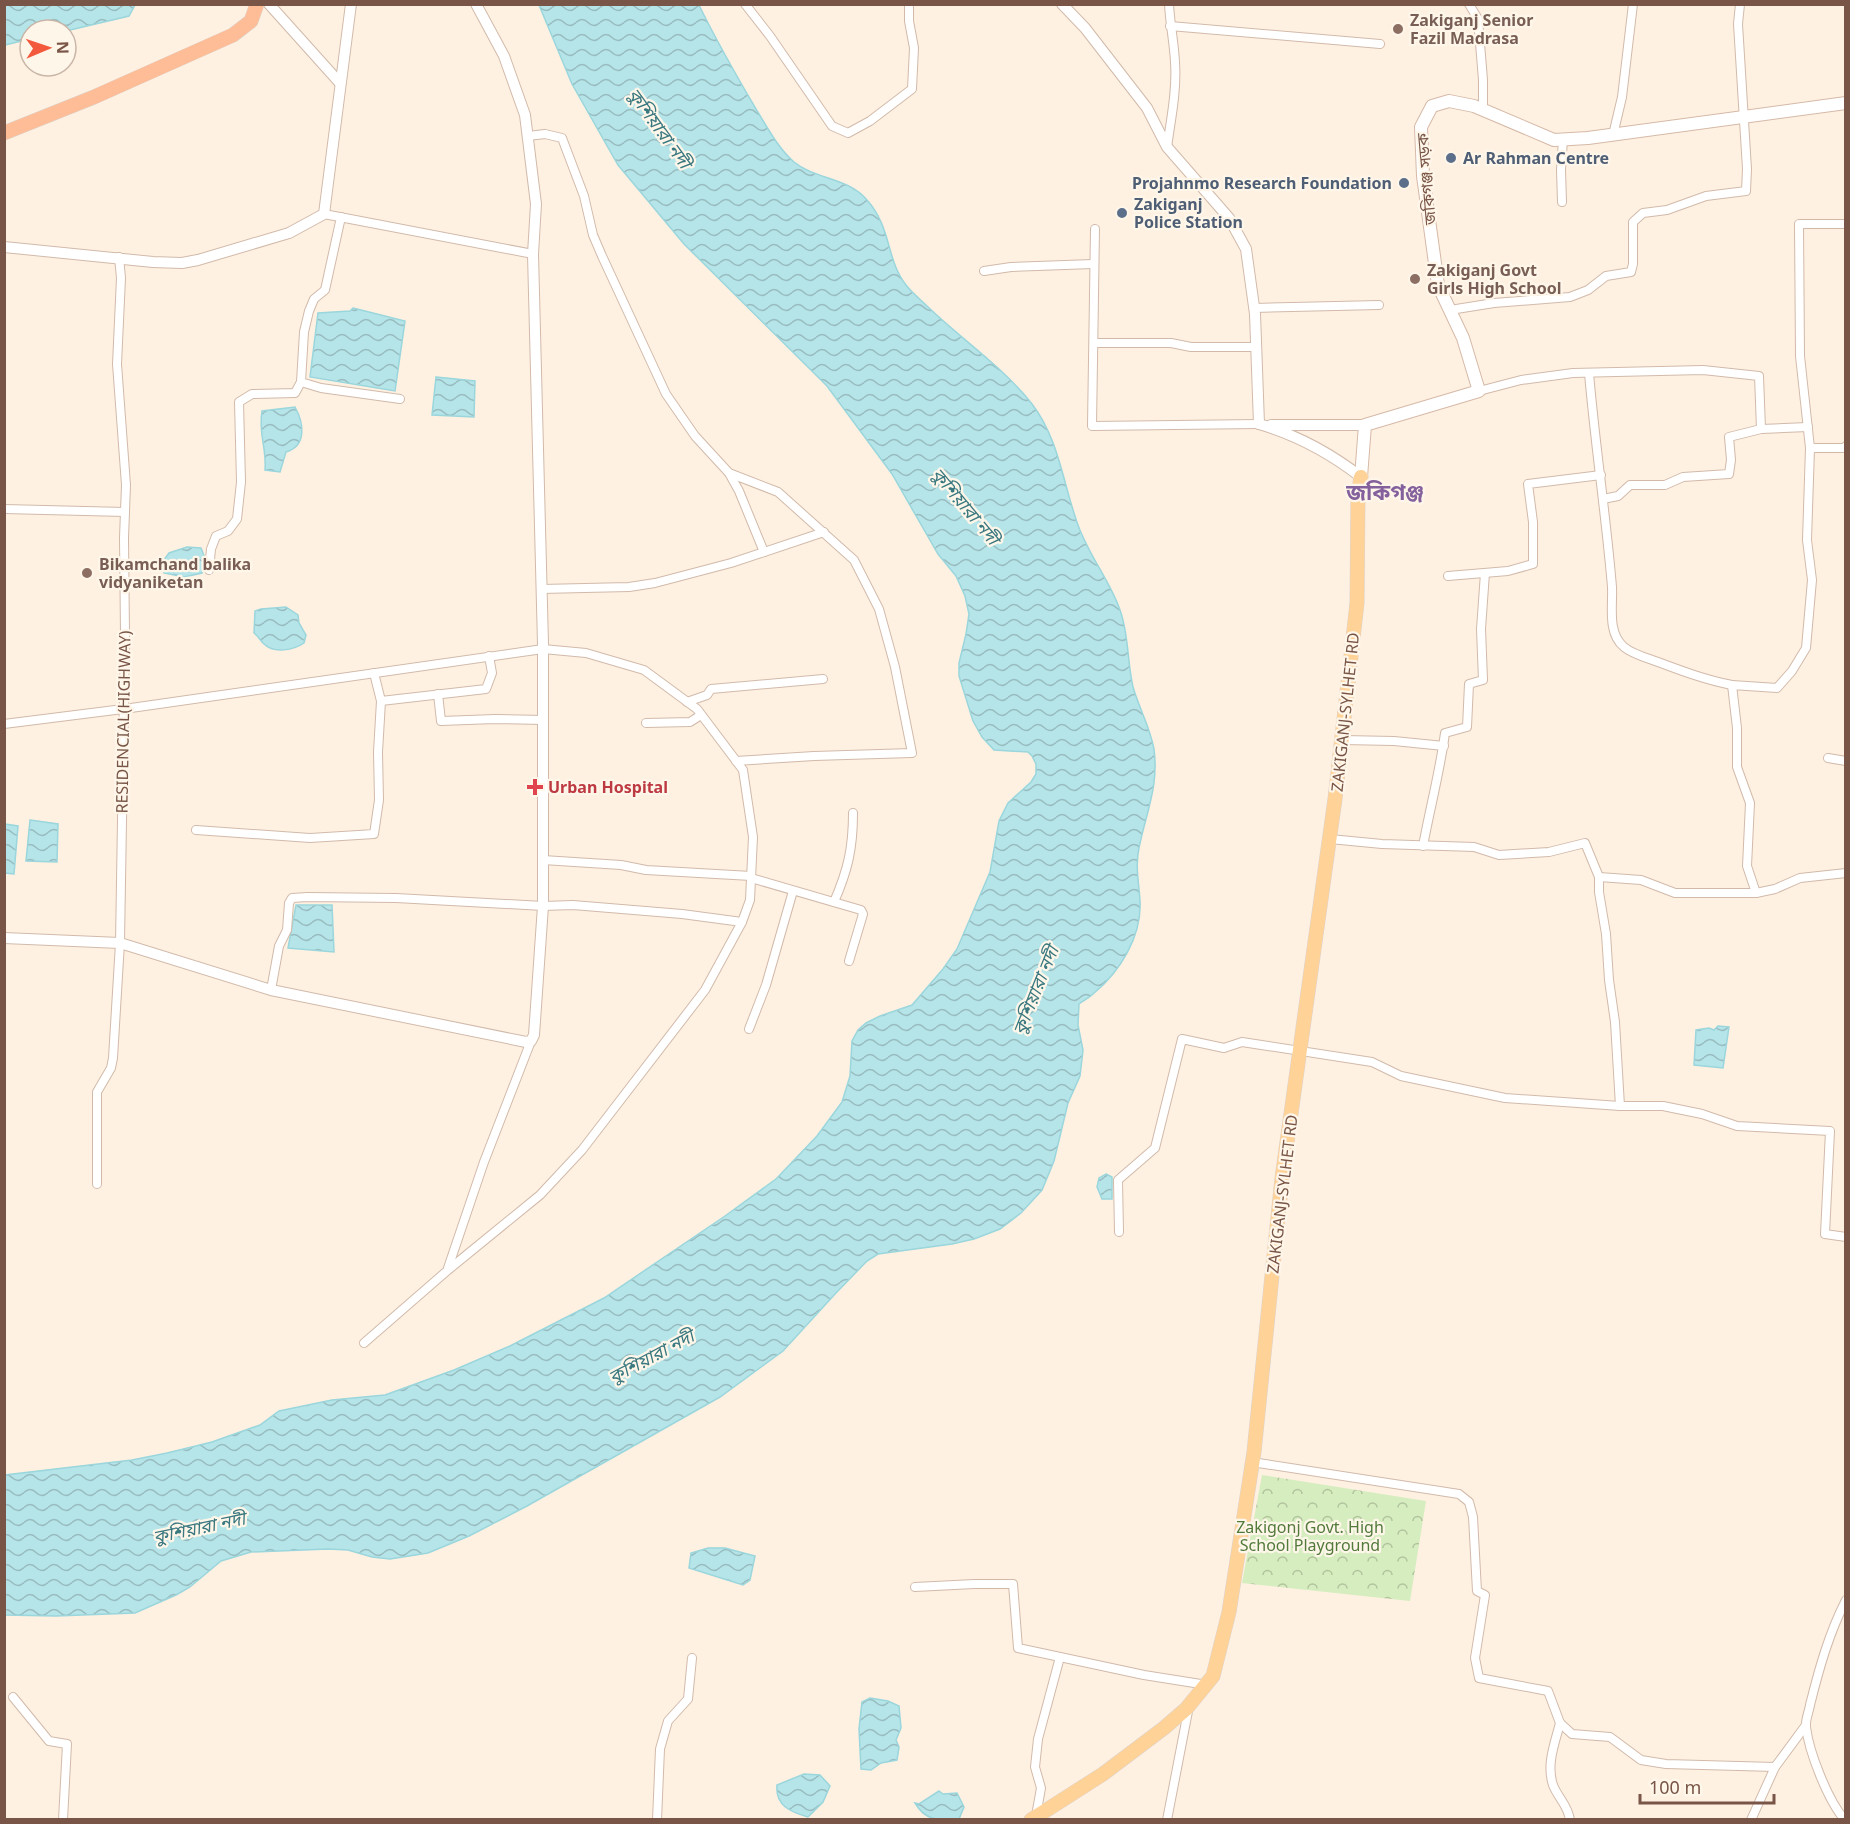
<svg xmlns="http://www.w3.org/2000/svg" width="1850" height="1824" font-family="'Noto Sans','Noto Sans Bengali',sans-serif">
  <defs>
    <pattern id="park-crowns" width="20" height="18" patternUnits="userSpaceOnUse" patternTransform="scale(1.5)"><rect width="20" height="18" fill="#d5edbf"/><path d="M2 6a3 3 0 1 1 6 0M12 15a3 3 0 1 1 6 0" fill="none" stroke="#b2c39d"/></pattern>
    <pattern id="water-waves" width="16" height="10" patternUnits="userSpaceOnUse" patternTransform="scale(1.5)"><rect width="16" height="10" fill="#b5e5e9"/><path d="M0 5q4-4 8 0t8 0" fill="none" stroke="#98bcbf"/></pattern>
  </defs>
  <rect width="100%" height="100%" fill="#fef1e2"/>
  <!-- park -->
  <polygon fill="url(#park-crowns)" points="1262,1475 1426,1501 1410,1601 1242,1583"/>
  <!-- water -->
  <g fill="url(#water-waves)" stroke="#9ad6dc" stroke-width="1.5">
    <polygon points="4,5 5,4 135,5 129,16 66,31 30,30 30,39 5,45"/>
    <path d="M 539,5 L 699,5 C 716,40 736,75 756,109 C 767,127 778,148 794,162 C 816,180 848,177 867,200 C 892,228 886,260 906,285 C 912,293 920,299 927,306 C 961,339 1003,367 1032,404 C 1059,439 1063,484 1078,525 C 1089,556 1110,581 1120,610 C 1129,635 1127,661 1133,687 C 1139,708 1150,727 1154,749 C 1159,786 1146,813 1139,848 C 1135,866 1139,883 1140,901 C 1142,936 1120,972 1093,994 C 1089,998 1084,1000 1079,1004 L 1078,1025 L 1083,1050 L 1080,1076 L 1068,1103 L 1054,1161 L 1042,1190 L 1021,1213 L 1000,1229 L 974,1239 L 952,1244 L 878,1254 L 867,1261 L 836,1293 L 783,1351 L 720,1397 L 527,1506 L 469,1536 L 428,1553 L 390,1559 L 372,1557 L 348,1550 L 328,1549 L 251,1552 L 221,1561 L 190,1587 L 176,1595 L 135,1613 L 56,1616 L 5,1615 L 5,1475 L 132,1460 L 167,1453 L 212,1442 L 260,1425 L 279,1411 L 332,1400 L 385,1395 L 454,1370 L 510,1346 L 604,1298 L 725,1216 L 776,1179 L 817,1136 L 842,1102 L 850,1076 L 852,1041 L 858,1030 L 866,1023 L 880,1016 L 912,1005 L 943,969 L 957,949 L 990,872 L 999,821 L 1008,803 L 1031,782 L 1036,774 L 1036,764 L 1032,756 L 1028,752 L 994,750 L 982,737 L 973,721 L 959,676 L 959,663 L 966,634 L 969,614 L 965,596 L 956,576 L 938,554 L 892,474 L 827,386 L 684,244 L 618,165 L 572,84 Z"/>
    <polygon points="353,308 405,321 395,391 310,377 318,313 350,311"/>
    <polygon points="436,377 475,381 474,417 432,415"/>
    <path d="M 295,407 C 304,423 307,446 286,452 L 280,472 L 265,470 C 267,448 258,434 262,411 Z"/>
    <polygon points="187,547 201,548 205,558 202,573 184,577 164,573 164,560 169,553"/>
    <path d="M 286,607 L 298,615 L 299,623 L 306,635 L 304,643 C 294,650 274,654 264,644 C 261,641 258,636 254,633 L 255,611 L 261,609 Z"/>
    <polygon points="30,820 58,824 57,862 26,861"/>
    <polygon points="5,824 18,826 14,874 5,873"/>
    <polygon points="296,905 332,905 334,952 288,948"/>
    <polygon points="1718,1026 1729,1027 1723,1068 1694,1065 1696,1030 1709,1028 1714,1030"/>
    <polygon points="1106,1174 1112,1177 1112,1199 1102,1199 1097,1187 1099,1178"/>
    <polygon points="708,1548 725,1548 755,1556 750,1580 743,1585 689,1568 691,1553"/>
    <polygon points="870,1698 888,1701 899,1706 901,1728 896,1740 899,1747 897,1760 881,1763 871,1770 861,1769 859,1729 862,1702"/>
    <path d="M 804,1774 L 820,1775 L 830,1786 L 823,1802 L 808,1817 C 791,1812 775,1806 777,1785 Z"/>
    <path d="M 939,1791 L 943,1794 L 957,1793 L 964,1807 L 959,1819 C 940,1820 926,1822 915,1803 L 919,1804 Z"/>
  </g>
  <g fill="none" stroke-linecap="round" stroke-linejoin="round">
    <!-- minor casing -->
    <g stroke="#d2baaa" stroke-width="10">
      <g id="minor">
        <polyline points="745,4 770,36 832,126 848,133 870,121 912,89 914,48 909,21 909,4"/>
        <polyline points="1469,4 1478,19 1483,80 1483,110"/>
        <polyline points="1170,26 1380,44"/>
        <polyline points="1613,135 1622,97 1633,4"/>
        <polyline points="528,136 545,134 562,138 584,196 593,235 602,256 666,394 695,436 729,473 778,492 854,560 879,609 895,667 912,753 814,756 736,761"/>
        <path d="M 1167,147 C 1171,119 1177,90 1175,62 C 1174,42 1170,24 1169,4"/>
        <polyline points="1562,202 1561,170 1563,139"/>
        <polyline points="324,214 533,254"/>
        <polyline points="1095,229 1092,426 1259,424"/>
        <polyline points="984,271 1011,267 1093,264"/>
        <polyline points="1254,308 1379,305"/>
        <polyline points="1450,310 1494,303 1570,297 1588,290 1606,276 1631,272 1633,264 1633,222 1643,213 1667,210 1706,196 1746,191 1747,169 1738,24 1740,4"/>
        <polyline points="1094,343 1171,343 1191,347 1256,347"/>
        <path d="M 1589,373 C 1595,444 1606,515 1612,587 C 1613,606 1607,633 1624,647 C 1632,654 1647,658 1658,662 C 1682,671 1706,680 1732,685"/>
        <polyline points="301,382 321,388 400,399"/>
        <polyline points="1479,391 1521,380 1573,373 1703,370 1759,376 1761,429"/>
        <polyline points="1810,448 1844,448 1846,446"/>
        <polyline points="729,473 739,491 764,552"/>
        <polyline points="1603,499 1618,496 1630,485 1665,485 1683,477 1729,474 1731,460 1729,437 1761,429 1808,427"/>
        <polyline points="4,509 125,512"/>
        <polyline points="209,570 211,549 216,536 228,531 237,519 241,482 239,402 252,394 295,393 301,382 304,332 309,311 314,299 325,290 341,217"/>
        <polyline points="1448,576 1508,571 1533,564 1533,522 1528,484 1601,475"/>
        <polyline points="541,589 629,587 655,583 731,563 824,532"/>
        <polyline points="374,673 381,701 486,689 492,673 489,656"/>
        <polyline points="438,694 441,721 495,719 543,720"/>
        <polyline points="687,702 707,695 711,689 823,679"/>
        <polyline points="646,723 690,722 701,715"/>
        <polyline points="4,724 131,708 543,649 586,653 644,670 697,709 743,770 753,837 750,900 742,922 705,990 582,1150 540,1195 448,1270 364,1343"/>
        <polyline points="1342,740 1394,741 1444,746"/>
        <polyline points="1828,758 1846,761"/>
        <polyline points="196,830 310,838 374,834 379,800 378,752 381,701"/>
        <polyline points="1330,839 1382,844 1474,847 1499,855 1549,852 1585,843 1599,877 1599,892 1606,934 1609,980 1615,1022 1620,1106"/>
        <path d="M 1423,846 C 1430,808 1440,771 1445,733 L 1467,727 L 1469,684 L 1483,680 L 1481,629 L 1485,573"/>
        <polyline points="543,860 621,865 646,870 751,876"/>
        <polyline points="1599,877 1641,880 1675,893 1756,893 1775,889 1800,878 1846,873"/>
        <polyline points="751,878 861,910 863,914 849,961"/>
        <polyline points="1756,893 1747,866 1750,803 1737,767 1737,728 1732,685 1777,688 1792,671 1806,648 1812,580 1807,540 1810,448 1800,356 1799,224 1846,224"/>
        <path d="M 834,902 C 848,870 853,848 853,813"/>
        <polyline points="271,990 279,946 287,930 289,903 292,898 307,897 396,898 543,906 573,905 682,914 742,922"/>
        <polyline points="749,1029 766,985 793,891"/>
        <polyline points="97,1184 97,1092 111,1068 113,1058 120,943 125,635 124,538 126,485 117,364 121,278 119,257"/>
        <polyline points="1119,1232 1118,1180 1155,1148 1182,1039 1224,1048 1242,1042 1372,1062 1401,1076 1505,1098 1620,1106 1663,1106 1702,1114 1737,1126 1830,1131 1825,1234 1846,1237"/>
        <polyline points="448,1268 484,1162 531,1041"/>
        <polyline points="1252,1462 1459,1494 1469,1502 1473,1517 1477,1591 1485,1595 1475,1658 1479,1678 1548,1691 1560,1723 1572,1734 1610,1737 1641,1760 1666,1764 1775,1767"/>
        <polyline points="915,1587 974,1584 1013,1584 1018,1648 1144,1675 1207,1685"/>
        <polyline points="13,1697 49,1741 67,1744 63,1820"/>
        <path d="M 1560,1723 C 1555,1743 1546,1764 1553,1785 C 1558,1798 1568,1805 1570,1820"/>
        <polyline points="1036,1816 1041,1788 1035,1767 1038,1739 1060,1657"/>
        <polyline points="657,1820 660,1749 668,1721 688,1699 692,1658"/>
        <polyline points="1167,1820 1189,1706"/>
        <polyline points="1751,1820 1775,1767 1806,1725"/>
        <path d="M 1845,1820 C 1828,1801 1809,1752 1806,1727 C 1805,1720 1809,1712 1810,1705 C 1819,1669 1829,1633 1846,1600"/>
      </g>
    </g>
    <!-- tertiary casing -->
    <g stroke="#d2baaa" stroke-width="12">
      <g id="tertiary">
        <polyline points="269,4 339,82"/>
        <polyline points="1062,4 1085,28 1147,108 1167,147 1229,218 1246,249 1255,314 1259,424"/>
        <polyline points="4,247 153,262 182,263 198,260 289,233 324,214 351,4"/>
        <path d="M 1259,424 C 1297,435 1330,453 1361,477"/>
        <polyline points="1271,425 1365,425"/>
        <polyline points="4,938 120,943 271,990 526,1042 531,1041 534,1035 543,906 543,644 533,254 536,204 525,115 504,56 476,4"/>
      </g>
    </g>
    <!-- secondary casing -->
    <g stroke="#d6b9a7" stroke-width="14">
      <polyline id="secondary" points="1361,477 1365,425 1479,391 1463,338 1438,285 1423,176 1421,127 1432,106 1449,101 1474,106 1554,140 1588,138 1846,103"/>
    </g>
    <!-- primary casing -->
    <g stroke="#dcd3cf" stroke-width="15">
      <polyline id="primary" points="1031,1820 1103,1774 1164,1728 1186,1709 1213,1676 1229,1612 1254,1452 1282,1178 1335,799 1357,603 1358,495 1361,477"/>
    </g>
    <!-- trunk casing -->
    <g stroke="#dcd3cf" stroke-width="15">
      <polyline id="trunk" points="4,133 94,97 233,35 251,21 257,4"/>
    </g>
    <!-- minor -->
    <use href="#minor" stroke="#fff" stroke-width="8"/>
    <!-- tertiary -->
    <use href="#tertiary" stroke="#fff" stroke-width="10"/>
    <!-- secondary -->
    <use href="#secondary" stroke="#fff" stroke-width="12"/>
    <!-- primary -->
    <use href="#primary" stroke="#ffd298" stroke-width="14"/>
    <!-- trunk -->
    <use href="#trunk" stroke="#febd96" stroke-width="14"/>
  </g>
  <!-- markers -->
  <g fill="#8d6e63" stroke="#fff6ea" stroke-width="2">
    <circle cx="1398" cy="29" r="6"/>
    <circle cx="1415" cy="279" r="6"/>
    <circle cx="87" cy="573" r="6"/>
  </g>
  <g fill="#5c6f8a" stroke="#fff6ea" stroke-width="2">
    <circle cx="1451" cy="158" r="6"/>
    <circle cx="1404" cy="183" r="6"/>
    <circle cx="1122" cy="213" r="6"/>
  </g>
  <path fill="#e0444e" stroke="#fff6ea" stroke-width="2" d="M532 778h6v6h6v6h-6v6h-6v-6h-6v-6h6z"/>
  <g text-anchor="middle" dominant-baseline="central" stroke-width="4.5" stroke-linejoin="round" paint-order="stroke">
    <!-- education labels -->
    <g font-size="16" font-weight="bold" fill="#785e54" stroke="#fff6ea" text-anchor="start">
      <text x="1410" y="20">Zakiganj Senior<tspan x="1410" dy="18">Fazil Madrasa</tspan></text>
      <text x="1427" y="270">Zakiganj Govt<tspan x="1427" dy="18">Girls High School</tspan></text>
      <text x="99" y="564">Bikamchand balika<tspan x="99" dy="18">vidyaniketan</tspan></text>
    </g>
    <!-- service labels -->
    <g font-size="16" font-weight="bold" fill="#4e5e75" stroke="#fff6ea" text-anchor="start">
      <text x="1463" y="158">Ar Rahman Centre</text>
      <text x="1392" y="183" text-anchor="end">Projahnmo Research Foundation</text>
      <text x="1134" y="204">Zakiganj<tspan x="1134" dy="18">Police Station</tspan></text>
    </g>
    <!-- street labels -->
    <g font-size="16" fill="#785546" stroke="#fff6ea">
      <text transform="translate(1426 179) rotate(-95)">জকিগঞ্জ সড়ক</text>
      <text transform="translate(1345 712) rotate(-84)">ZAKIGANJ-SYLHET RD</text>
      <text transform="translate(123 722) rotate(-89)">RESIDENCIAL(HIGHWAY)</text>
      <text transform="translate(1282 1194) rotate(-83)">ZAKIGANJ-SYLHET RD</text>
    </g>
    <!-- health labels -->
    <g font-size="16" font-weight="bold" fill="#be3a42" stroke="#fff6ea" text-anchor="start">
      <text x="548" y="787">Urban Hospital</text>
    </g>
    <!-- park labels -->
    <g font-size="16" fill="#517a3b" stroke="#fff6ea">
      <text x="1310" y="1527">Zakigonj Govt. High<tspan x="1310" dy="18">School Playground</tspan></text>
    </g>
    <!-- water labels -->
    <g font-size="18" font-style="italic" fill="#39787f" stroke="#fff6ea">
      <text transform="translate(660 128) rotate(54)">কুশিয়ারা নদী</text>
      <text transform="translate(966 506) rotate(50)">কুশিয়ারা নদী</text>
      <text transform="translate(1035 990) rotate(-68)">কুশিয়ারা নদী</text>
      <text transform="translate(651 1356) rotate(-28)">কুশিয়ারা নদী</text>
      <text transform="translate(199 1527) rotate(-12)">কুশিয়ারা নদী</text>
    </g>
    <!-- district labels -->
    <g font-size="22" font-weight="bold" fill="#84619c" stroke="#fff6ea">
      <text x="1385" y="491">জকিগঞ্জ</text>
    </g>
  </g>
  <!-- border -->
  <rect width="1850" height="1824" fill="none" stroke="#785546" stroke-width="12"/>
  <!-- north arrow -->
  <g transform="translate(48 48) rotate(88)"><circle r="28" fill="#fff6ea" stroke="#c9b6a8" stroke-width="1.5"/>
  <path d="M0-4.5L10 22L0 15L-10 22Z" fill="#f3593c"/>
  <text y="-9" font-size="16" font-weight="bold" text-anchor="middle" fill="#785546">N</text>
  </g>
  <!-- scale -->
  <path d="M1640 1794v9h134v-9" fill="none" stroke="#785546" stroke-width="3"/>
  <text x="1649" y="1794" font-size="18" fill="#785546" stroke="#fff6ea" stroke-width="4.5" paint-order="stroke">100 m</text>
</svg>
